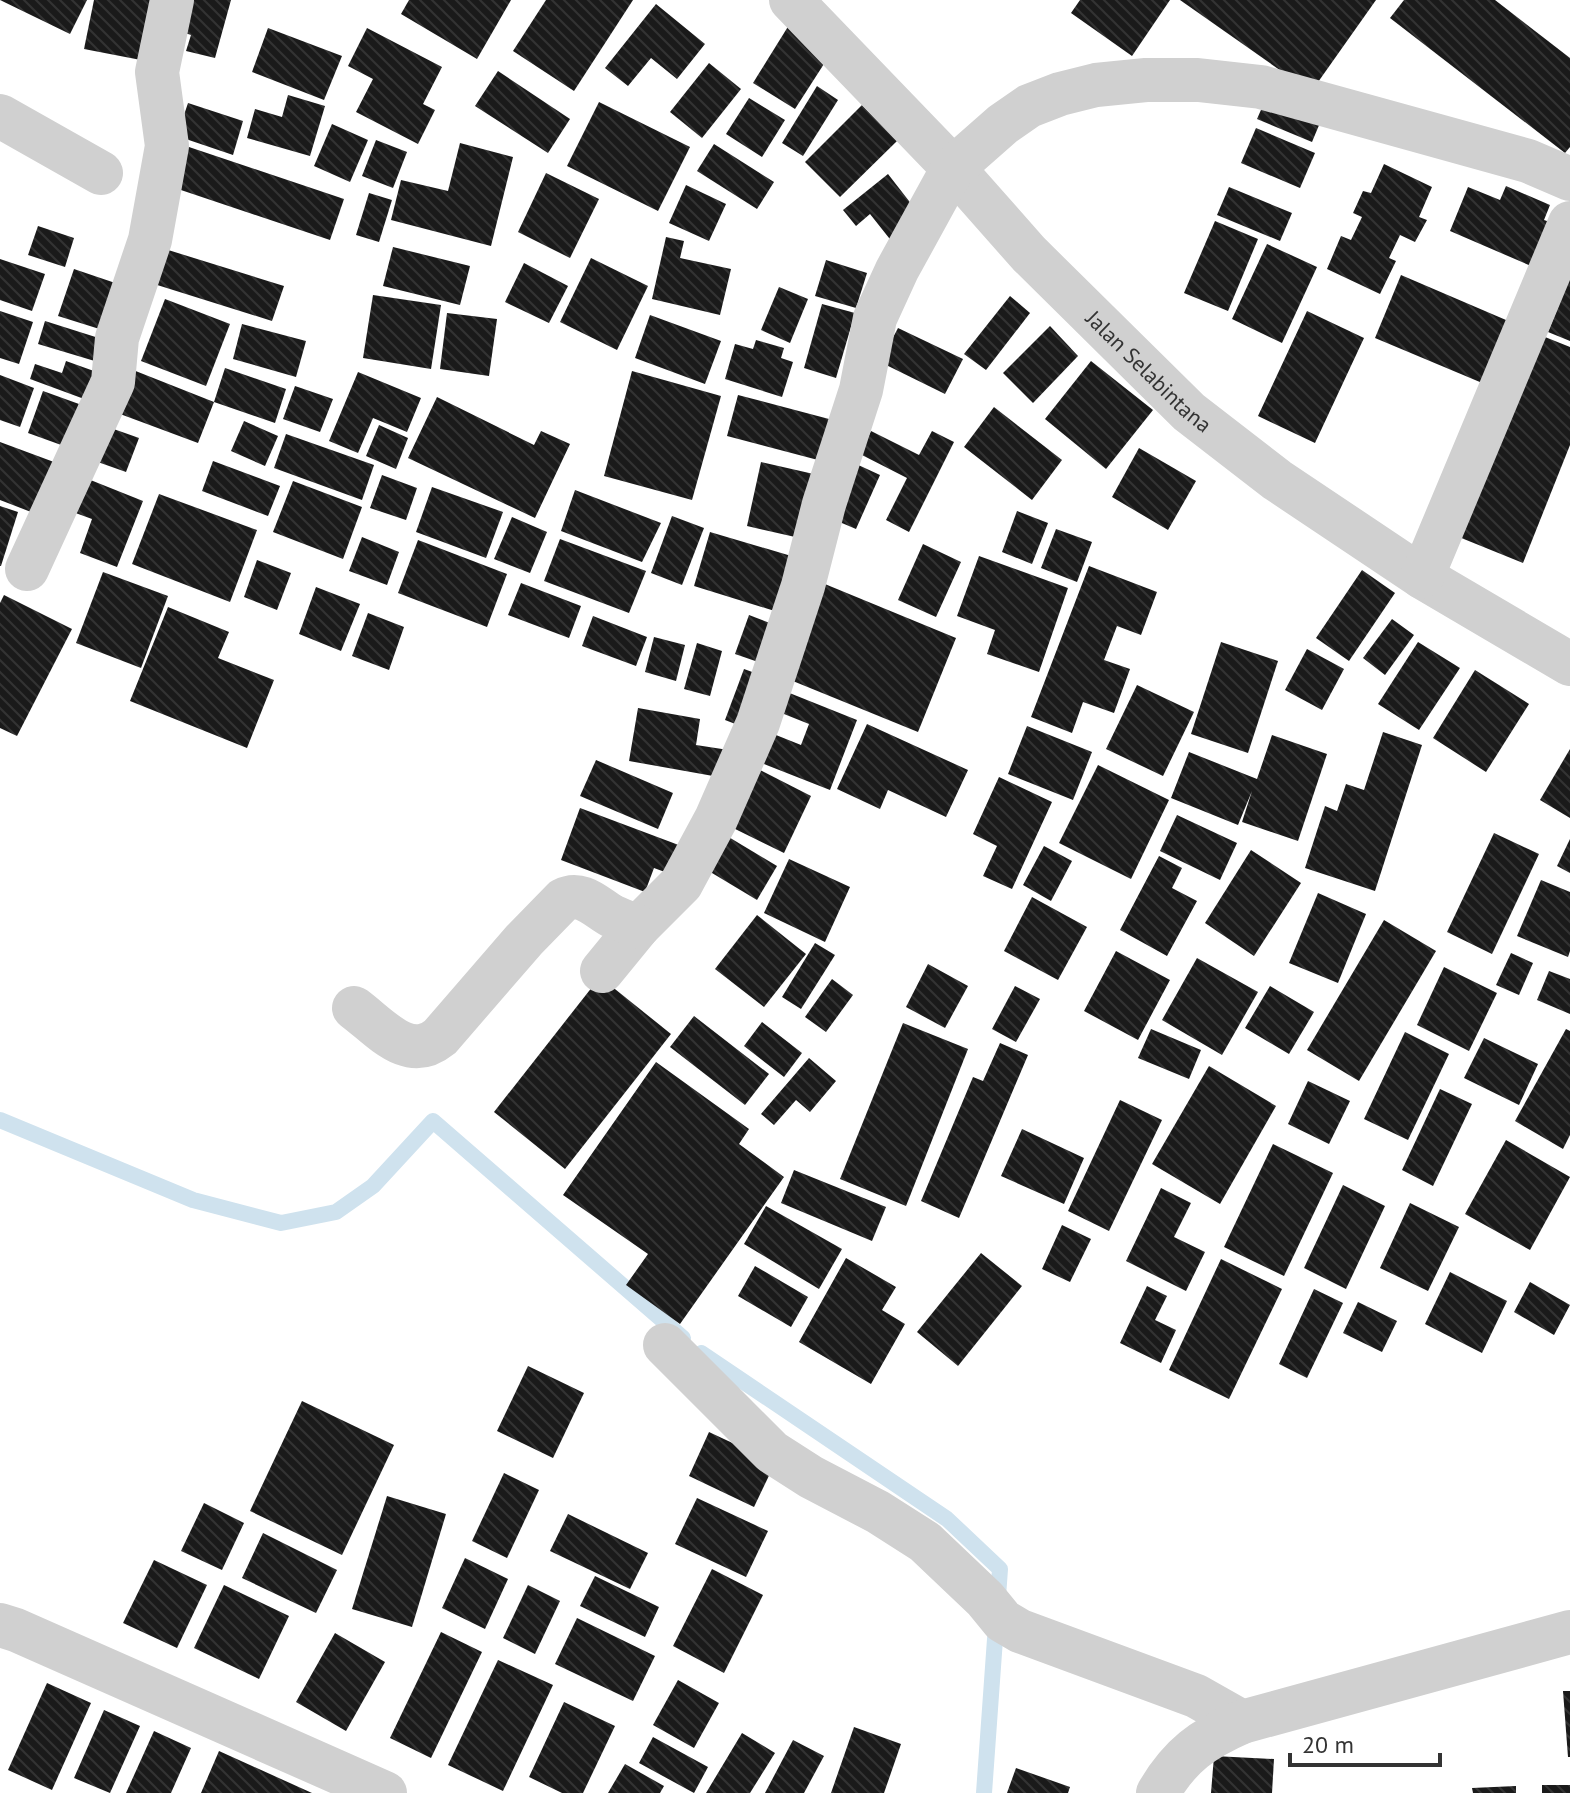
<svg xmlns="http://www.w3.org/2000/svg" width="1570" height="1793" font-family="'PT Sans',sans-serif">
  <defs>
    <pattern id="building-back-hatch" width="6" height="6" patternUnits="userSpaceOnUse" patternTransform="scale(2)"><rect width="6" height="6" fill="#1a1a1a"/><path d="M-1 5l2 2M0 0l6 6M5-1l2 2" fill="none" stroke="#333"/></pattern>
  </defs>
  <rect width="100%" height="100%" fill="#fff"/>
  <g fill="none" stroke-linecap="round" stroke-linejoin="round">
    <!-- stream -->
    <g stroke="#cfe2ee" stroke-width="16">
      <polyline points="0,1120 193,1200 281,1223 336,1212 373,1186 433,1121 683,1338"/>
      <polyline points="701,1353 947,1519 1000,1569 984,1793"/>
    </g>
  </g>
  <!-- building -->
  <g fill="url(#building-back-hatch)">
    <polygon points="0,0 87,0 70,34"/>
    <polygon points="94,0 159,0 146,61 84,49"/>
    <polygon points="181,0 231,0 215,58 186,51 191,35 173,29"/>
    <polygon points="409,0 511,0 477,59 401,14"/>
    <polygon points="546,0 633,0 574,91 513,51"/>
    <polygon points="1080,0 1170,0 1132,56 1071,13"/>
    <polygon points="1180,0 1376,0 1311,92"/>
    <polygon points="1404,0 1495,0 1570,58 1570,147 1565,153 1390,18"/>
    <polygon points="656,4 705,44 677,79 651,58 628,86 605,68"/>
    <polygon points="789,25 831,53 795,109 753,83"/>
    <polygon points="268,28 342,56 324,100 252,72"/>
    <polygon points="367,28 442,67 423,104 435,110 418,144 356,112 373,79 348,66"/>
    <polygon points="709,63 741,89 702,138 670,112"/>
    <polygon points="498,71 570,119 548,153 475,106"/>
    <polygon points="817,86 838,100 803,156 782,143"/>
    <polygon points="288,95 325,106 310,156 247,138 255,109 282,117"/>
    <polygon points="1267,96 1322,118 1312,142 1257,119"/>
    <polygon points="749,98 785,120 762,157 726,134"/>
    <polygon points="599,102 690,147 658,211 567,166"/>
    <polygon points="188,103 243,121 233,155 177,136"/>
    <polygon points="862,105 897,141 840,197 805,162"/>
    <polygon points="332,124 368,140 350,182 314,166"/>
    <polygon points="1256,128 1315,153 1300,188 1241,163"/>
    <polygon points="376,140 407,152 393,188 362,176"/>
    <polygon points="460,143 513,157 491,246 391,220 401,180 448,191"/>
    <polygon points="714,144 774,182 757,209 697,171"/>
    <polygon points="186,146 344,199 330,240 172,187"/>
    <polygon points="1384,164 1432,187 1419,217 1427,220 1415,242 1400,235 1389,258 1396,261 1380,294 1327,269 1341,236 1351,240 1362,217 1353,213 1363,191 1371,193"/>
    <polygon points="546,173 599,199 570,258 518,232"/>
    <polygon points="888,174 923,219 893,243 870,214 856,226 843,210"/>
    <polygon points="686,185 726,204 709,241 669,223"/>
    <polygon points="1506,186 1550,205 1544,220 1564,227 1545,272 1450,231 1468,187 1500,200"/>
    <polygon points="1229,187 1292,213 1280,241 1217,215"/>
    <polygon points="369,193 392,200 379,242 356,235"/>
    <polygon points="1215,221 1258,239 1228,311 1184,293"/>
    <polygon points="38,226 74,238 65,267 28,255"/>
    <polygon points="666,237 684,241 680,258 731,269 720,315 652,299"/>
    <polygon points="1267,244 1317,267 1282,343 1232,319"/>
    <polygon points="393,247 470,266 460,305 383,286"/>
    <polygon points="165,249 284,286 272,321 154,284"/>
    <polygon points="591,258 648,286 617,350 560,322"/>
    <polygon points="0,259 45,274 32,311 0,300"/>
    <polygon points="826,260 867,273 856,308 815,296"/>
    <polygon points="524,263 568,286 549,323 505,302"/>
    <polygon points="74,269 124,286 109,332 58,316"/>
    <polygon points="1401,275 1513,323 1487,385 1375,338"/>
    <polygon points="1570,277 1570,341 1548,332"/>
    <polygon points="779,287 808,299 790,343 761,330"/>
    <polygon points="373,295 441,305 431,369 363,358"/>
    <polygon points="1010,296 1030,313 986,370 964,354"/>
    <polygon points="165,299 230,324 206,386 141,361"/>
    <polygon points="822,304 855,313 836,378 804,368"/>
    <polygon points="0,311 33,322 19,364 0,358"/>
    <polygon points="1307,311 1364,338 1315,443 1258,416"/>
    <polygon points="447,313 497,319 489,376 440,369"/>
    <polygon points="650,315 721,341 705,384 635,358"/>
    <polygon points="45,321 105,340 98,362 38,344"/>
    <polygon points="242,324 306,341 296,377 233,359"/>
    <polygon points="1050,326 1078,356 1033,403 1003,373"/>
    <polygon points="898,328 963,359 945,394 880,362"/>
    <polygon points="1530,331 1570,347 1570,445 1523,563 1449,533"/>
    <polygon points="756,340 784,348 781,358 793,362 782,397 725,379 735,344 753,349"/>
    <polygon points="66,361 105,375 95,403 30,379 35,364 62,373"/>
    <polygon points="1091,361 1153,410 1106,469 1045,419"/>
    <polygon points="128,368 214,402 225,368 286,389 275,423 214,402 198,443 112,411"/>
    <polygon points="632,371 721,396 692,500 604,476"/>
    <polygon points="358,372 421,398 407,432 373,418 358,453 329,441"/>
    <polygon points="0,375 34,388 20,427 0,420"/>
    <polygon points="295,386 333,399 320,432 283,419"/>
    <polygon points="43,391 79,404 64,446 28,433"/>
    <polygon points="738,395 829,419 818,460 727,436"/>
    <polygon points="437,397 534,445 541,431 570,444 535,518 408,458"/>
    <polygon points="994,407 1062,460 1032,500 964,447"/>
    <polygon points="244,421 278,436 265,466 231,451"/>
    <polygon points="379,425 408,438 396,469 366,456"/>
    <polygon points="108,427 139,438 126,472 95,461"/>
    <polygon points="871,431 919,455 932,431 954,442 909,532 886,520 907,478 860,454"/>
    <polygon points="286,434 374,465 362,500 274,468"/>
    <polygon points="0,442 62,465 44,517 0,500"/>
    <polygon points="1139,448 1196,481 1168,530 1112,497"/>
    <polygon points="213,461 280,486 268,516 202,491"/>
    <polygon points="761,462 818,475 804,539 747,526"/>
    <polygon points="854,463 880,475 856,529 830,518"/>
    <polygon points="382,475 417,488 406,520 370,508"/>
    <polygon points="83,477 143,501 117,567 80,553 92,519 70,511"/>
    <polygon points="293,481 362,507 343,559 273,532"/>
    <polygon points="432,487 503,512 486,558 416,532"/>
    <polygon points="575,490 661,523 642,562 561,531"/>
    <polygon points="159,494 257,530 230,602 132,564"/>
    <polygon points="0,506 18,512 1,566 0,566"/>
    <polygon points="1017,511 1048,523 1032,564 1002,552"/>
    <polygon points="672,516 704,528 682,585 651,573"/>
    <polygon points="512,517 547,532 530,573 494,559"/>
    <polygon points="1056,529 1092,542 1077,582 1041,568"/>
    <polygon points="710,532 798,558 781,613 694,586"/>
    <polygon points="362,537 399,552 387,585 349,571"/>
    <polygon points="560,539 646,571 629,613 544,581"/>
    <polygon points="418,540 507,574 487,627 398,593"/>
    <polygon points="923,544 961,562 936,617 898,600"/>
    <polygon points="979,556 1068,588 1039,672 987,654 995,630 957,616"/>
    <polygon points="257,560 291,573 277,610 244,597"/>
    <polygon points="1089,566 1157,592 1141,635 1117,626 1104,660 1130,669 1114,713 1083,702 1072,733 1031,717"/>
    <polygon points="1362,570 1395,593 1349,661 1316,638"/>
    <polygon points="103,572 168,596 141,668 76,643"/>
    <polygon points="820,582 956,638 918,732 783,677"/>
    <polygon points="521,583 581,606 569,638 508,615"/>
    <polygon points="316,587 360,604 341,651 299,634"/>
    <polygon points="4,595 72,629 17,736 0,728 0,603"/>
    <polygon points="168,607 229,632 218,658 274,680 247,748 130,701"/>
    <polygon points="368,613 404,627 389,670 352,656"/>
    <polygon points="749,615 780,627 767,665 735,654"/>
    <polygon points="593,616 647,637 636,666 582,646"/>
    <polygon points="1392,619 1414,635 1385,675 1363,658"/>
    <polygon points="654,637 685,645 676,681 645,672"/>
    <polygon points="1221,642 1278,661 1248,753 1191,734"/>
    <polygon points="1418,642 1460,668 1419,730 1378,704"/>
    <polygon points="697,643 722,651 710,696 684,689"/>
    <polygon points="1307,649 1344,669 1322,710 1285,690"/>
    <polygon points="744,669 769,678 751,730 725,720"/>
    <polygon points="1475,670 1529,704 1486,772 1433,738"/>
    <polygon points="1137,685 1194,712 1163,776 1106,749"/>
    <polygon points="787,692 857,720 830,790 759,762 771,733 801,745 809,724 779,712"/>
    <polygon points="638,708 700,719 696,745 735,751 730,779 629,761"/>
    <polygon points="867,724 968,770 946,817 888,790 880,809 837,789"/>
    <polygon points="1027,726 1092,752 1073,800 1008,774"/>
    <polygon points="1383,732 1422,745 1375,891 1305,868 1325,806 1337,811 1346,784 1364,790"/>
    <polygon points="1272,735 1327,754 1298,841 1242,822 1252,791 1238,825 1171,798 1189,752 1257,779"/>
    <polygon points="1570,749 1570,818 1540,800"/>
    <polygon points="596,760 673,793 658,829 580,796"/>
    <polygon points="1098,765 1169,800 1131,879 1059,843"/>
    <polygon points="752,766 811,796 784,853 723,823"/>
    <polygon points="999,777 1052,802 1012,889 983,876 997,846 973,834"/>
    <polygon points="580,808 692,850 681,878 654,868 645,892 561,860"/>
    <polygon points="1177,815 1237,843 1220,880 1160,851"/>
    <polygon points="722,833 777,866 757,900 702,867"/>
    <polygon points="1494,833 1539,854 1492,954 1447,932"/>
    <polygon points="1570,839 1570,873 1557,866"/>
    <polygon points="1044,846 1072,861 1051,901 1023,885"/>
    <polygon points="1251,850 1301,883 1254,956 1205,923"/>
    <polygon points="1159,856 1182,868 1172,888 1197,901 1167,956 1120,930"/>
    <polygon points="789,859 850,887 825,942 764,913"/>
    <polygon points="1541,880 1570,892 1570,951 1568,957 1517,936"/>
    <polygon points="1318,893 1366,914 1338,983 1289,963"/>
    <polygon points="1032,897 1087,927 1058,980 1004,951"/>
    <polygon points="757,915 806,954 764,1007 715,969"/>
    <polygon points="1384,920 1436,951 1359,1081 1307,1050"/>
    <polygon points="815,943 835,955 801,1009 782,997"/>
    <polygon points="1116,951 1170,980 1138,1040 1084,1011"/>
    <polygon points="1511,953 1533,963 1519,995 1496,985"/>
    <polygon points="1197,958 1258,992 1222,1055 1162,1020"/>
    <polygon points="928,964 968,986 945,1028 906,1007"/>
    <polygon points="1444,967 1497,993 1469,1051 1417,1025"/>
    <polygon points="1549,971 1570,979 1570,1014 1537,1000"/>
    <polygon points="600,977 671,1034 565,1169 494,1112"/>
    <polygon points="832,979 853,995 826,1032 805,1017"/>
    <polygon points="1015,986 1040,999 1016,1042 992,1029"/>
    <polygon points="1270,986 1314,1012 1289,1054 1245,1028"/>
    <polygon points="694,1016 769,1074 745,1105 670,1047"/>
    <polygon points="762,1022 802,1053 784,1077 744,1046"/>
    <polygon points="903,1023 968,1049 906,1206 840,1179"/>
    <polygon points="1151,1029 1201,1050 1189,1079 1138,1058"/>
    <polygon points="1566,1029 1570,1031 1570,1135 1563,1149 1515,1121"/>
    <polygon points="1405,1032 1449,1054 1408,1140 1364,1119"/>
    <polygon points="1484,1038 1538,1064 1519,1105 1464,1078"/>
    <polygon points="1000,1043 1028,1055 959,1218 921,1201 973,1077 983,1081"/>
    <polygon points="809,1058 836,1081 810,1112 796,1100 774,1125 761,1114"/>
    <polygon points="656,1062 749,1129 739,1144 784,1177 680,1324 626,1285 648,1254 563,1195"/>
    <polygon points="1209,1066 1276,1106 1220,1204 1152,1164"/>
    <polygon points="1308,1081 1350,1101 1329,1144 1288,1124"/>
    <polygon points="1440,1089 1472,1104 1433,1186 1402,1170"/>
    <polygon points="1120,1100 1162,1120 1109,1231 1068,1211"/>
    <polygon points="1022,1129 1084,1158 1064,1204 1001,1176"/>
    <polygon points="1506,1140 1570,1177 1530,1250 1465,1214"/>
    <polygon points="1273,1144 1333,1173 1284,1276 1224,1247"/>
    <polygon points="794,1170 886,1207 872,1241 781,1203"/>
    <polygon points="1343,1185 1385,1206 1346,1289 1304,1268"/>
    <polygon points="1161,1188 1191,1203 1174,1237 1205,1252 1186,1291 1126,1261"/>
    <polygon points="1410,1203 1459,1227 1428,1291 1380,1268"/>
    <polygon points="766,1206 842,1249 819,1289 744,1244"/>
    <polygon points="1062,1225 1091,1239 1070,1282 1042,1269"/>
    <polygon points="981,1253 1022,1286 958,1366 917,1332"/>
    <polygon points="846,1258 896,1287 882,1310 905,1324 871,1384 799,1342"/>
    <polygon points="1221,1259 1282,1289 1229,1399 1169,1370"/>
    <polygon points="755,1266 808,1297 791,1327 738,1296"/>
    <polygon points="1450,1272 1507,1301 1482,1353 1425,1324"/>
    <polygon points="1530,1282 1570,1305 1554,1335 1514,1312"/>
    <polygon points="1147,1286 1167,1296 1155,1320 1176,1330 1161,1363 1120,1343"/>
    <polygon points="1314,1289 1343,1303 1307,1378 1279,1364"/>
    <polygon points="1358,1302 1397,1321 1382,1352 1343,1333"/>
    <polygon points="528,1366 584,1393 553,1458 497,1431"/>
    <polygon points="302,1401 394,1445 342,1555 250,1511"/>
    <polygon points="709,1432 775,1463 754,1507 689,1476"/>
    <polygon points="504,1473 539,1490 507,1558 472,1541"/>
    <polygon points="387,1496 446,1514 412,1627 352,1609"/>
    <polygon points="697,1498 768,1531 746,1577 675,1544"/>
    <polygon points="204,1503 244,1523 222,1570 181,1551"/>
    <polygon points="568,1514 648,1553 630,1589 550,1551"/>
    <polygon points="263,1533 337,1570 316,1613 242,1578"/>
    <polygon points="465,1558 508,1579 485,1629 442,1608"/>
    <polygon points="154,1560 207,1585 177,1648 123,1623"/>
    <polygon points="712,1569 763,1595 724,1673 673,1646"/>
    <polygon points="595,1576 659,1607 645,1637 580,1606"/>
    <polygon points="224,1585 289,1616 259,1679 194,1648"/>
    <polygon points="528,1585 560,1601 535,1654 503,1638"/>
    <polygon points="577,1618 655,1656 633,1701 555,1664"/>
    <polygon points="441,1632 482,1652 431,1758 390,1738"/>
    <polygon points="335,1633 385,1662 346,1731 296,1702"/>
    <polygon points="498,1660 553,1685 503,1791 448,1765"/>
    <polygon points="678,1680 719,1703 694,1748 653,1725"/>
    <polygon points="47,1683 91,1703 52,1790 8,1770"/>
    <polygon points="1563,1691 1570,1691 1570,1757 1568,1757"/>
    <polygon points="564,1702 615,1726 583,1793 562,1793 529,1777"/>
    <polygon points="104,1710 140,1726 110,1793 74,1778"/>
    <polygon points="854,1727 901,1744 884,1793 831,1793"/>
    <polygon points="154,1731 191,1748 171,1793 126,1793"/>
    <polygon points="742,1733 775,1753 750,1793 706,1793"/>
    <polygon points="653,1737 708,1767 694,1793 639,1763"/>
    <polygon points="793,1740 824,1756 804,1793 765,1793"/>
    <polygon points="219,1751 312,1793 201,1793"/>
    <polygon points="1214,1756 1274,1759 1272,1793 1211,1793"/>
    <polygon points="625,1764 664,1786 660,1793 608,1793"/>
    <polygon points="1016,1768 1070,1787 1068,1793 1007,1793"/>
    <rect x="1542" y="1785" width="28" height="8"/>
    <polygon points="1516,1786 1516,1793 1473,1793 1472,1788"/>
  </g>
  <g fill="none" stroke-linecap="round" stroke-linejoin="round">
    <!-- minor -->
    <g stroke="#d0d0d0" stroke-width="44">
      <path id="s1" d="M 791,0 L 953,168 L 1029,254 L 1189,412 L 1277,480 L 1422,577 L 1570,664"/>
      <polyline points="0,116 101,173"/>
      <polyline points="27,569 113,382 117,338 150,240 167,146 157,72 172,0"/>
      <polyline points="1422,577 1570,223"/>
      <polyline points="602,971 638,927 681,884 716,819 758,723 803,586 824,504 861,390 875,318 897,270 953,168 1003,124 1029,106 1060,94 1096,85 1146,80 1198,80 1261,87 1528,161 1570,179"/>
      <path d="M 354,1008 C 381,1028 408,1063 440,1037 L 524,940 L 563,900 C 582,890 597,908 612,916 C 621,920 629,923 638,927"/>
      <polyline points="665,1345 772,1452 811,1477 878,1512 925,1542 985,1599 1003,1621 1020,1631 1196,1696 1242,1722"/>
      <polyline points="0,1625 16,1630 385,1793"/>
      <path d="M 1158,1793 C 1180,1755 1203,1739 1242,1722 L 1570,1632"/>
    </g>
  </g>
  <g text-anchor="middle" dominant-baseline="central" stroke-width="8" stroke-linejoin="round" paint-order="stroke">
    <!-- street labels -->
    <g font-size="22" fill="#333" stroke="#fff">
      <text stroke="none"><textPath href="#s1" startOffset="516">Jalan Selabintana</textPath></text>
    </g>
  </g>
  <!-- scale -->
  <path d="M1290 1753v12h150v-12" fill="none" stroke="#333333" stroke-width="4"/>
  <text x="1302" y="1753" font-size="24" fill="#333333" stroke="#ffffff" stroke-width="6" paint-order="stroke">20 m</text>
</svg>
